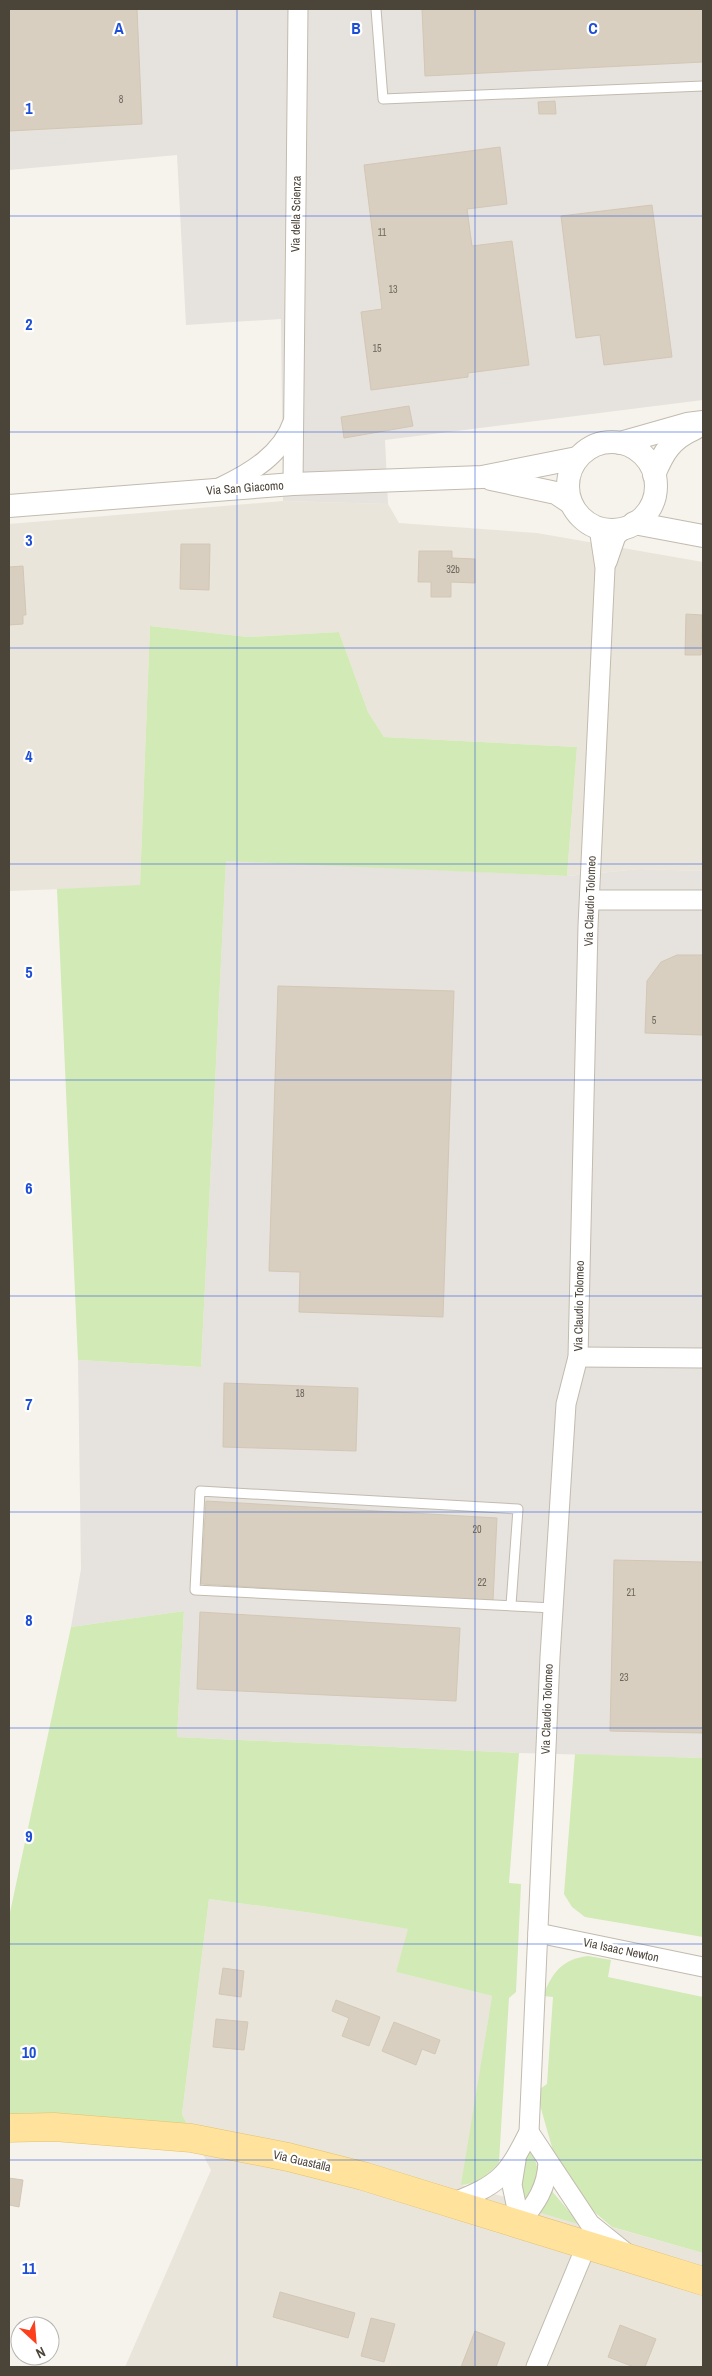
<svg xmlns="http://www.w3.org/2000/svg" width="712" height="2376" font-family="'Archivo Narrow',sans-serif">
  <rect width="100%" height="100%" fill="#f6f3ec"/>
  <!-- residential -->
  <g fill="#eae5da">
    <polygon points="283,501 388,504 399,523 537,533 703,562 703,871 640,869 567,876 577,747 384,737 368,712 339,632 248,637 150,626 140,886 9,891 9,524"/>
    <polygon points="209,1899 312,1913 409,1929 396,1972 492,1996 462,2185 703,2253 703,2367 125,2367 211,2170 182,2114"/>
  </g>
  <!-- industrial -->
  <g fill="#e6e2dd">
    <polygon points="9,9 703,9 703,400 385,440 388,504 283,501 281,319 186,325 177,155 9,170"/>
    <polygon points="226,860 567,876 640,869 703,871 703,1758 519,1753 177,1737 184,1611 71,1627 81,1569 78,1360 201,1367"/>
  </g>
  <!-- green -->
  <g fill="#d2eab5">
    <polygon points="150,626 248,637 339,632 368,712 384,737 577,747 567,876 226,861 201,1367 78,1360 57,889 140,885"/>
    <path d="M 184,1611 L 177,1737 L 519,1753 L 509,1883 L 521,1884 L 516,1992 L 509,1998 L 499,2162 C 492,2173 474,2185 461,2185 L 492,1996 L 396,1972 L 408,1929 L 312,1913 L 209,1899 L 182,2114 L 190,2130 L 9,2126 L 9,1917 L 71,1627 Z"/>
    <polygon points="575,1754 703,1758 703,1937 585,1917 572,1907 564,1894"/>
    <path d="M 588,1956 L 611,1960 L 608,1977 L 703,1997 L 703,2253 L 612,2227 L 585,2204 L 555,2158 L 540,2105 L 540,2089 L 547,2084 L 553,1997 L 543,1996 C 552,1973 562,1959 588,1956 Z"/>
    <path d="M 527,2151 L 531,2151 C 542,2173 540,2184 524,2202 L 520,2198 Z"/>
    <polygon points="551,2190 578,2222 578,2224 538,2212"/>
  </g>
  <!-- building -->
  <g fill="#d8cfc1" stroke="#d3c7b4">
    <polygon points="9,9 137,9 142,124 9,131"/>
    <polygon points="422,9 703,9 703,62 425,76"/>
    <polygon points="555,101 556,114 539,114 538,102"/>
    <polygon points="500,147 507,204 467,209 472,246 512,241 529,365 468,373 468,377 371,390 361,312 382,309 364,165"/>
    <polygon points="652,205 672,357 604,365 600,335 576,338 561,216"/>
    <polygon points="409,406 413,426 344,438 341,417"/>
    <polygon points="181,544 210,544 209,590 180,589"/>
    <polygon points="419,551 452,551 452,558 475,559 475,583 451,582 451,597 431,597 431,582 418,582"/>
    <polygon points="23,566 26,615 23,615 23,624 9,625 9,567"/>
    <polygon points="686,614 702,615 701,655 685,655"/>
    <polygon points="677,955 703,955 703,1035 645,1033 647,981 661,962"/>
    <polygon points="278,986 454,991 443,1317 299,1312 300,1272 269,1271"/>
    <polygon points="224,1383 358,1388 356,1451 223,1447"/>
    <polygon points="206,1501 497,1518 493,1601 201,1584"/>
    <polygon points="614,1560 703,1562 703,1733 610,1731"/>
    <polygon points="200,1612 460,1628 456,1701 197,1689"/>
    <polygon points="223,1968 244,1971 241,1997 219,1994"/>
    <polygon points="336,2000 380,2017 369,2046 342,2036 349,2018 332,2011"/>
    <polygon points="216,2019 248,2022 244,2050 213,2047"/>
    <polygon points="394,2022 440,2040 435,2054 422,2049 416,2065 382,2051"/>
    <polygon points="9,2178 23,2180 19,2207 9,2205"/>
    <polygon points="280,2292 355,2313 348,2338 273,2317"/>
    <polygon points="371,2318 395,2324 384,2362 361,2356"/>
    <polygon points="620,2325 656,2339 645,2367 634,2367 608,2357"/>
    <polygon points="475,2331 505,2343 496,2367 461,2367"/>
  </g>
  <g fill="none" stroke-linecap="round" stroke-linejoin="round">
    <!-- service casing -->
    <g stroke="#c2bbae" stroke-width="11">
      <g id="service">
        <polyline points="376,9 383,99 703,86"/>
        <polyline points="511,1605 518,1509 200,1491 195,1590 553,1608"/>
      </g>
    </g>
    <!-- minor casing -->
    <g stroke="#c2bbae" stroke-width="21">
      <g id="minor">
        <polyline points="293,484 298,9"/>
        <path d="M 221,487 C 251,473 282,454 293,422"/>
        <polyline points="607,562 616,536 626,527"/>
        <polyline points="590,900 703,900"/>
        <polyline points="578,1357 703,1358"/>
        <polyline points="538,1933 703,1967"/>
        <polyline points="529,2132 590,2224 626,2253"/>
        <polyline points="516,2160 512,2185 520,2223"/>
        <path d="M 452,2203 C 499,2184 506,2178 529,2132 L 550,1657 L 566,1404 L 578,1357 L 588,926 L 605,568 L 599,528"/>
        <path d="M 520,2223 C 536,2203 547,2188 548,2162"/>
        <polyline points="536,2367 587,2244"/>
      </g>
    </g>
    <!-- tertiary casing -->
    <g stroke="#c2bbae" stroke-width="24">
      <g id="tertiary">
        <circle cx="612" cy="486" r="44"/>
        <polyline points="620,443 687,424 703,422"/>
        <path d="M 654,475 C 663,453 671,439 694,429"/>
        <polyline points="491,479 556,493 571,503"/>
        <polyline points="9,506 293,484 482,477 577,458"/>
        <polyline points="634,523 703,536"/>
      </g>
    </g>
    <!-- primary casing -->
    <g stroke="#e6c16a" stroke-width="29">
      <polyline id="primary" points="9,2128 54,2127 191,2138 288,2157 363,2176 703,2281"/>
    </g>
    <!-- service -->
    <use href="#service" stroke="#fff" stroke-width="9"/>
    <!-- minor -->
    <use href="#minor" stroke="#fff" stroke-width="19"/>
    <!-- tertiary -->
    <use href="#tertiary" stroke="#fff" stroke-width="22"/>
    <!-- primary -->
    <use href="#primary" stroke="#ffe39c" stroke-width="28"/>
  </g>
  <!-- grid -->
  <path fill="none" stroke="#1d4ed8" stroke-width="1" stroke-opacity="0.55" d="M 237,9 L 237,2367M 475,9 L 475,2367M 9,216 L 703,216M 9,432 L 703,432M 9,648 L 703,648M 9,864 L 703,864M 9,1080 L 703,1080M 9,1296 L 703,1296M 9,1512 L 703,1512M 9,1728 L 703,1728M 9,1944 L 703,1944M 9,2160 L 703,2160"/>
  <g text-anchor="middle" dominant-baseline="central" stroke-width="4.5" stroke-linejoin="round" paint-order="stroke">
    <!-- number labels -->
    <g font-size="10" fill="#6e675b">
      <text x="121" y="99">8</text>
      <text x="382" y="232">11</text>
      <text x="393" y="289">13</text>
      <text x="377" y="348">15</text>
      <text x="453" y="569">32b</text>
      <text x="654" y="1020">5</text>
      <text x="300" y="1393">18</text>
      <text x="477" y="1529">20</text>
      <text x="482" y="1582">22</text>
      <text x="631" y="1592">21</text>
      <text x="624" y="1677">23</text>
    </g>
    <!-- street labels -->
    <g font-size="12" fill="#4b4439" stroke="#fff">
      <text transform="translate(296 214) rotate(-89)">Via della Scienza</text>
      <text transform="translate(245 488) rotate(-4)">Via San Giacomo</text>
      <text transform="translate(590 901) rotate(-88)">Via Claudio Tolomeo</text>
      <text transform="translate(579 1306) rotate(-89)">Via Claudio Tolomeo</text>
      <text transform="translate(547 1709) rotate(-88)">Via Claudio Tolomeo</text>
      <text transform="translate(621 1950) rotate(12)">Via Isaac Newton</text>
      <text transform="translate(302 2161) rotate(13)">Via Guastalla</text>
    </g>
  </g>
  <g font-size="16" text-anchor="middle" font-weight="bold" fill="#1d4ed8" stroke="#fff" stroke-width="4.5" stroke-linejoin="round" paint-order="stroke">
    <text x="119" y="34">A</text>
    <text x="356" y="34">B</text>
    <text x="593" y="34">C</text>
    <text x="29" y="114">1</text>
    <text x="29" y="330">2</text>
    <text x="29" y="546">3</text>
    <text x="29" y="762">4</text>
    <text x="29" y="978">5</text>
    <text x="29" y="1194">6</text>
    <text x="29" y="1410">7</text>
    <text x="29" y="1626">8</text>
    <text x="29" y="1842">9</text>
    <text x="29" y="2058">10</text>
    <text x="29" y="2274">11</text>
  </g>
  <!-- border -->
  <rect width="712" height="2376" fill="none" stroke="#4b4439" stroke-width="20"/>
  <!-- north arrow -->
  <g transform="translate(35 2341) rotate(154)"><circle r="24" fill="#ffffff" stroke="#b7b4b0"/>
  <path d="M0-4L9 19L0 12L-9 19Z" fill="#fc3f1d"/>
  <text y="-8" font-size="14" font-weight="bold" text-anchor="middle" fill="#4b4439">N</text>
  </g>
</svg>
